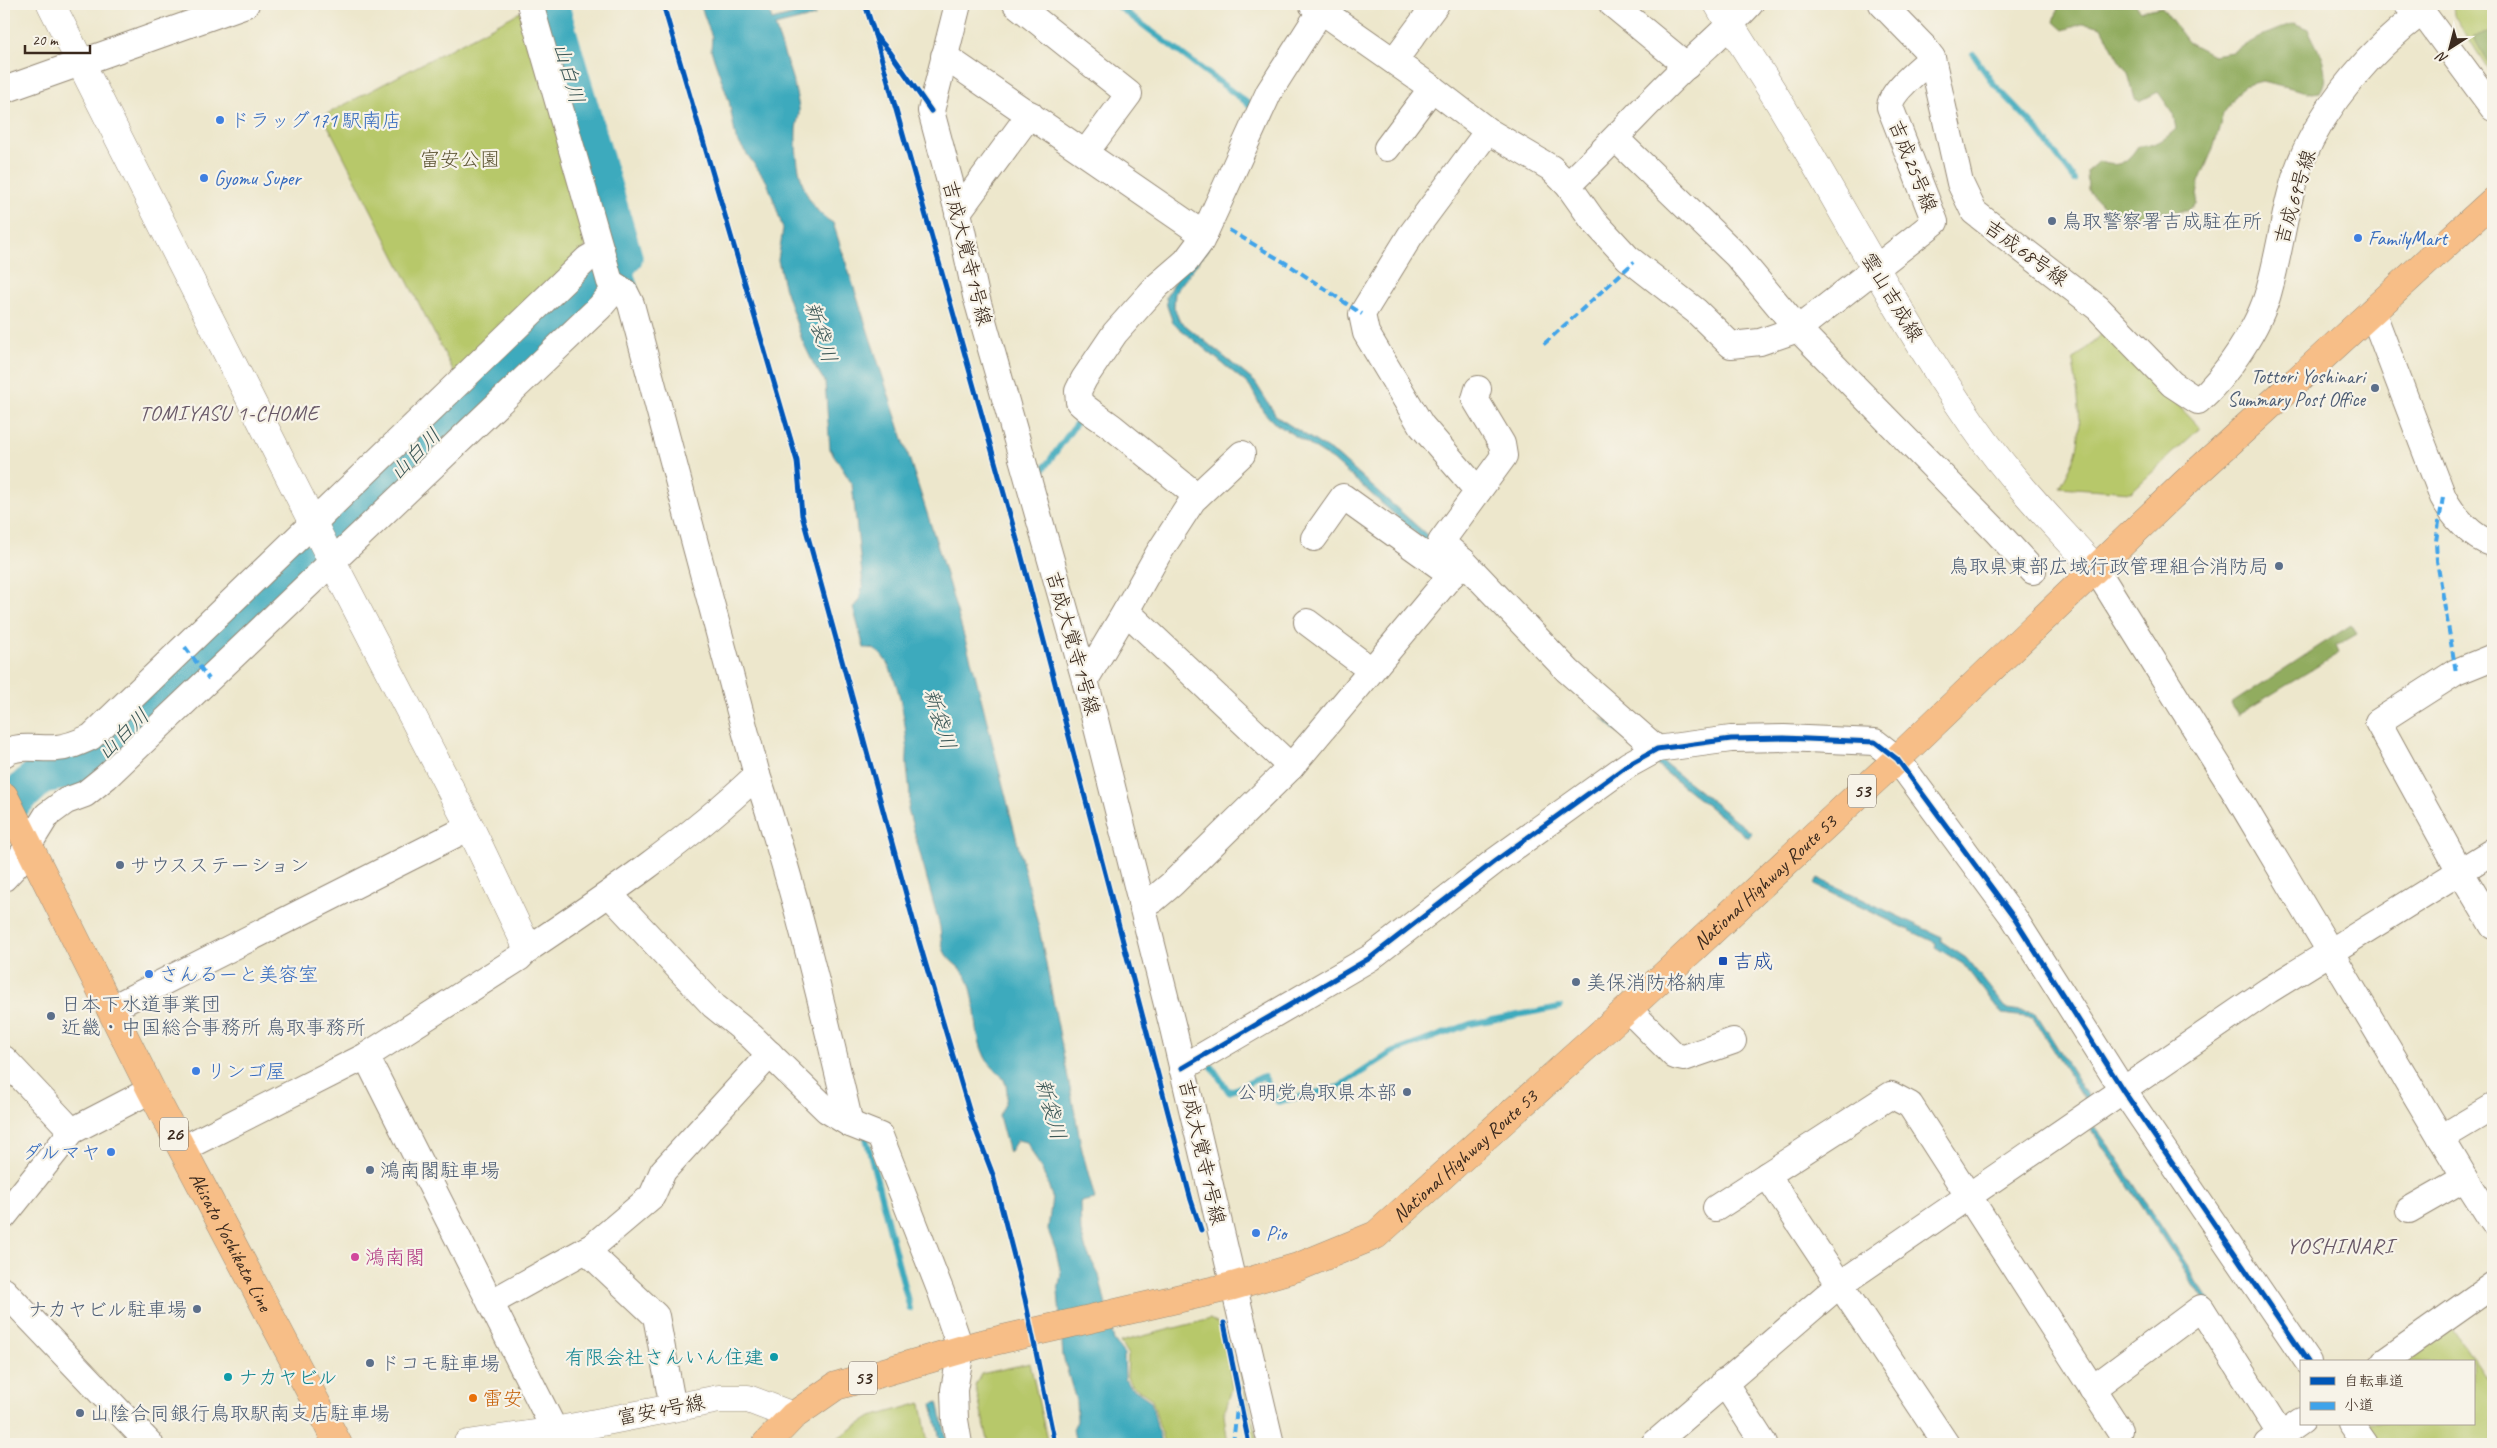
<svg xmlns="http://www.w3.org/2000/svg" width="2497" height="1448" font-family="Caveat,'Klee One',sans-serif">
  <rect width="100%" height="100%" fill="#f7f3e8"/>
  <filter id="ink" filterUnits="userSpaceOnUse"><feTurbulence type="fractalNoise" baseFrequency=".02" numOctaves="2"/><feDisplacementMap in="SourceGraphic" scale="10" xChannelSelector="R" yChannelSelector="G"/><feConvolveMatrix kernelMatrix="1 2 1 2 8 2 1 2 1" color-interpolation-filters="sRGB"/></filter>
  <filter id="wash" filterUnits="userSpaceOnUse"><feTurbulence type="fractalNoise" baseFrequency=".0096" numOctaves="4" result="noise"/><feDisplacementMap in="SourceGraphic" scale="20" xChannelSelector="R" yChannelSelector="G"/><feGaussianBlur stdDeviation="1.12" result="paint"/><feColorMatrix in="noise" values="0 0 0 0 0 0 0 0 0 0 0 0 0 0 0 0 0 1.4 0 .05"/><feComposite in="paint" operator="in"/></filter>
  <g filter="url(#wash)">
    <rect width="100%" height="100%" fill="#ede7cc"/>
    <!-- green -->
    <g fill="#b7c86b" stroke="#797944">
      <polygon points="2453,4 2493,4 2493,77 2454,15"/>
      <polygon points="524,10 588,240 583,251 455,374 323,116"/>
      <path d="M 2106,330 L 2200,428 L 2131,492 L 2060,487 C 2065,478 2070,468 2074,459 C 2085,429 2077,392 2073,361 Z"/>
      <polygon points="1210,1319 1218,1324 1229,1365 1232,1388 1224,1415 1228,1444 1164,1444 1152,1399 1130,1384 1127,1377 1128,1355 1120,1342"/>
      <polygon points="2453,1328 2493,1388 2493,1444 2380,1444 2366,1424 2473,1424 2473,1362 2406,1362"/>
      <polygon points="1237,1356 1258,1444 1253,1444"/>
      <polygon points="1030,1363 1048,1444 989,1444 975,1386 981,1374"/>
      <polygon points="921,1403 928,1444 828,1444 871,1417"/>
    </g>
    <!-- forest -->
    <g fill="#91ac5f" stroke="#666b3e">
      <path d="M 2059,4 L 2135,4 L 2141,11 L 2162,7 L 2188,42 L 2213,55 L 2232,52 L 2264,35 L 2294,23 L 2308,29 C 2317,49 2333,71 2320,92 L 2312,93 L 2262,81 L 2243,86 L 2223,114 L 2214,146 L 2199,182 L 2196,204 L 2187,211 L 2158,212 L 2141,218 L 2114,218 L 2088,190 L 2087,171 L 2099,161 C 2118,169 2127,163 2138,146 C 2154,147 2164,140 2176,129 L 2173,113 L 2158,92 L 2140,101 L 2135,99 L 2128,73 L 2118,59 L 2102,27 L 2085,23 L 2063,30 L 2054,22 Z"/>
      <polygon points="2493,32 2493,72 2473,36"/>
      <polygon points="2351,625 2357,634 2336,646 2339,653 2238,715 2231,704"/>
    </g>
    <!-- water -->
    <g fill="#3daabd" stroke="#3c6a6e">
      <path d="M 700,4 L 767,4 L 772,20 L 814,9 L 815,16 L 775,26 C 783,53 795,81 799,108 C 800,116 796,124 796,131 C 795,164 802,206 833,223 L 937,544 L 974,670 L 1039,928 L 1082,1150 L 1095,1199 L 1080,1202 L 1081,1232 L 1086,1250 L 1099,1275 L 1114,1341 L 1124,1354 L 1125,1378 L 1128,1385 L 1151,1401 L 1161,1444 L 1076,1444 L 1073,1429 L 1077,1420 L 1076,1401 L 1063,1356 L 1058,1291 L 1061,1274 L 1056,1251 L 1048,1230 L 1052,1197 L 1047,1181 L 1027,1142 L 1017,1140 L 1009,1153 L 999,1116 C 1003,1108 1008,1100 1007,1091 C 1006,1073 991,1070 985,1057 C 973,1033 978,1006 969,982 C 963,968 955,966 947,956 C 941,948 941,936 940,927 L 908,809 C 912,794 908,782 907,766 C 906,759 908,751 907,743 C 905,720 897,662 875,650 C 872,648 867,648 864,648 L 853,607 L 859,602 L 863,584 L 852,484 L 830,449 L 825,382 L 814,365 L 802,340 L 784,286 L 778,260 L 783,229 L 775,204 L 767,182 L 736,139 L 729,101 L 711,50 L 712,37 Z"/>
      <polygon points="1287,80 1207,250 1175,293 1174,307 1179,320 1255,382 1277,417 1337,455 1435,542 1431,547 1333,460 1273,422 1263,411 1250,386 1173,323 1167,306 1166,297 1170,289"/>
      <polygon points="1602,718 1638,742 1752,833 1748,838 1634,747"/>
      <polygon points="1818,878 1942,937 1941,941 1966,958 2007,1009 2036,1013 2090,1100 2086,1102 2033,1018 2002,1014 1963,964 1935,947 1936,943 1815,885"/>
      <polygon points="2095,1127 2109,1146 2219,1315 2215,1317 2091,1129"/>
      <polygon points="938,1402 948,1444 941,1444 932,1404"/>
    </g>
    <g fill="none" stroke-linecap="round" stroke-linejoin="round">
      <!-- stream -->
      <g stroke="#3daabd" stroke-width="6">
        <polyline points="1115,4 1254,108"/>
        <polyline points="1339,13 1347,4"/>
        <polyline points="1973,54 1992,82 2037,129 2075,180"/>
        <polyline points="623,257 631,272 636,291"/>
        <polyline points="1037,478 1083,414"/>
        <polyline points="1212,1067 1229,1092 1264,1076 1278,1102 1339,1087 1391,1053 1470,1024 1560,1007"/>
        <polyline points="866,1138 910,1309"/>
      </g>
      <!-- river -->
      <polyline stroke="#3daabd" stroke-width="39" points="4,809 42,774 88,767 326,537 425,448 438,431 566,311 575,310 623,257 549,4"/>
    </g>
  </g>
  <g filter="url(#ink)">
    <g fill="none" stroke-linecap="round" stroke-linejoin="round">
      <!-- minor casing -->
      <g stroke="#948875" stroke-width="28">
        <g id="minor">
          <path d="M 530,4 L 610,282 L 625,292 L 631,304 L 757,775 C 795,890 823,1007 850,1124"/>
          <polyline points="958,4 931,111 958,212 976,296 1085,680 1173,1028 1271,1444"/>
          <polyline points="1016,4 1129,94 1086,152"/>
          <path d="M 1312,4 L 1432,88 L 1488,131 L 1551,168 L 1568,185 L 1592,219 L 1628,258 L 1696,311 L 1731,345 L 1760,342 L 1798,329 L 1935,222 L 1890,107 C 1890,92 1920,69 1932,58 L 1924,47 L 1882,4"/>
          <polyline points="1612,4 1687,66"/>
          <polyline points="2407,4 2422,12 2493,108"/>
          <polyline points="944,56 1204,235"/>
          <path d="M 1932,58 L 1960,183 L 1974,212 L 2098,308 L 2172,384 L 2198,401 C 2225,378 2260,326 2269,290 C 2281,248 2285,202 2301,161 C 2326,102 2371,50 2422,12"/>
          <polyline points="1394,61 1436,4"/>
          <polyline points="4,90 246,4"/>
          <polyline points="1616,139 1737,256 1798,329 1997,532 2033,571"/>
          <polyline points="1387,148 1432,88"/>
          <path d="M 1568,185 C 1609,146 1646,104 1687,65 C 1708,45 1730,26 1750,4"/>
          <polyline points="958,212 1030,114"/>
          <path d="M 2372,311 L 2443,497 C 2453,516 2472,538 2493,544"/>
          <polyline points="1478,389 1475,399 1502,444 1504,456 1441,542 1463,561 1568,671 1657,749"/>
          <polyline points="1478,491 1421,425 1366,333 1362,314 1410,236 1488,131"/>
          <path d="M 1197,496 C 1170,474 1143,452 1116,430 C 1104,420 1090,413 1079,402 L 1078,391 L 1084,379 L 1115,333 L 1157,286 L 1186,261 L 1201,241 L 1269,92 L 1325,4"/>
          <polyline points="1314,538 1343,497 1452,575"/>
          <polyline points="2096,569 2238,797 2465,1178 2493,1222"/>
          <polyline points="1126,611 1158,554 1193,500 1242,454"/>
          <polyline points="1307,622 1371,670"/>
          <polyline points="2493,657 2456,672 2378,722 2460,871 2493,926"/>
          <polyline points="1085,680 1126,611 1291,767 1463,561"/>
          <path d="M 4,754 C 18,743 40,750 57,748 C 70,747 80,742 91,737 L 587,259 L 601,251"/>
          <polyline points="4,878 16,865 47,815 66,801 85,794 106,777 600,307 617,287"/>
          <polyline points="609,894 714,1006 751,1036 827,1110 850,1124 880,1136 941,1292 961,1350 954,1390 955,1420 959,1444"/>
          <polyline points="1141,902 1153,900 1172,884 1291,767"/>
          <polyline points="110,1009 470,827"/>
          <polyline points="1628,1009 1675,1056 1684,1058 1733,1041"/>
          <polyline points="366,1056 555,1431"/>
          <polyline points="4,1059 72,1131"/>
          <polyline points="1182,1068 1370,958 1495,861 1628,765 1657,749 1731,739 1784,738 1875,742 1897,759 2014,918 2123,1090 2308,1362"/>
          <polyline points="2441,1138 2493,1107"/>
          <path d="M 182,1149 L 366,1056 L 519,958 L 528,949 C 607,896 688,841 757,775"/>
          <polyline points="1767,1175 1946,1444"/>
          <polyline points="1716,1208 1891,1095 1910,1105 2119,1430"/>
          <polyline points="2409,1210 2465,1178"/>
          <polyline points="4,1216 72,1131 151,1090"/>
          <polyline points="586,1250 656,1316 673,1408"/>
          <polyline points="4,1291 150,1444"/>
          <polyline points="492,1302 593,1246 652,1196 663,1171 770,1054"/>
          <polyline points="2384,1362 2493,1285"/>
          <polyline points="1724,1382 1764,1444"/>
          <polyline points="2092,1389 2201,1308 2281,1435"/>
          <polyline points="2351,1424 2365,1444"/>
          <polyline points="1654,1444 1839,1285 2269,990 2493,851"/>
          <polyline points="2268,1444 2301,1421"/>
        </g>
      </g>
      <!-- tertiary casing -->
      <g stroke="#948875" stroke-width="29">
        <g id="tertiary">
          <polyline points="51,4 333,563 470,827 528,949"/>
          <path d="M 1718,4 C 1736,36 1757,66 1776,97 C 1842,206 1900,320 1973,425 C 2009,477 2053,523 2096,569"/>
          <polyline points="2421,4 2422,12"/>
          <polyline points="467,1444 555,1431 719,1399 748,1399 793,1416"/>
        </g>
      </g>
      <!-- primary casing -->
      <g stroke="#948875" stroke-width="29">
        <g id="primary">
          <path id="s1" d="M 4,796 L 151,1090 L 338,1444"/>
        </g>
      </g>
      <!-- trunk casing -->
      <g stroke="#948875" stroke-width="29">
        <g id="trunk">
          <path id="s2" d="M 766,1444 L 793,1416 L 836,1386 L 977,1345 L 1233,1286 L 1298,1267 L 1376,1235 L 1628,1009 L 1897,759 L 2184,484 L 2493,201"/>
        </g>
      </g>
      <!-- minor -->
      <use href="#minor" stroke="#fff" stroke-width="26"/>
      <!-- tertiary -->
      <use href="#tertiary" stroke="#fff" stroke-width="28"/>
      <!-- primary -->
      <use href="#primary" stroke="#f7be87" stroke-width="28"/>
      <!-- trunk -->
      <use href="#trunk" stroke="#f7be87" stroke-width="28"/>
      <!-- quiet -->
      <g stroke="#3fa3ea" stroke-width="4" stroke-dasharray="8 4" stroke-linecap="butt">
        <polyline points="1229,230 1289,265 1362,314"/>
        <polyline points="1544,344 1634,262"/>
        <polyline points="2443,497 2436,541 2437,561 2456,672"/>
        <polyline points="185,647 209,679"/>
        <polyline points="1233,1444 1237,1408"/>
      </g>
      <!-- cycleway casing -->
      <g stroke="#f7f3e8" stroke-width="8">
        <g id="cycleway">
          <polyline points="663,4 797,461 802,515 920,945 972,1120 993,1175 1025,1299 1055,1444"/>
          <polyline points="865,4 875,35 890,52 931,111"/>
          <polyline points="875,35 1021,554 1191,1200 1201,1230"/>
          <polyline points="1182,1068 1370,958 1495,861 1628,765 1657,749 1731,739 1784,738 1875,742 1897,759 2014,918 2123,1090 2308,1362"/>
          <polyline points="1224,1323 1249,1444"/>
        </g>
      </g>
      <!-- cycleway -->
      <use href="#cycleway" stroke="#0057b8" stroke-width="5"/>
    </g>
  </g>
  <!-- markers -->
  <g fill="#3f7fe0" stroke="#f7f3e8" stroke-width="2">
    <circle cx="220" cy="120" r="5"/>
    <circle cx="204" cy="178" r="5"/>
    <circle cx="2358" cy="238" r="5"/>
    <circle cx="149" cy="974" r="5"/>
    <circle cx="196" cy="1071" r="5"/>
    <circle cx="111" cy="1152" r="5"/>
    <circle cx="1256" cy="1233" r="5"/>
  </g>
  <g fill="#5c6f8a" stroke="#f7f3e8" stroke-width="2">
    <circle cx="2052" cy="221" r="5"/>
    <circle cx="2375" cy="388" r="5"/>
    <circle cx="2279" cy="566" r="5"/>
    <circle cx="120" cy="865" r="5"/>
    <circle cx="1576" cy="982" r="5"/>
    <circle cx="51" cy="1016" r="5"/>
    <circle cx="1407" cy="1092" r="5"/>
    <circle cx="370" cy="1170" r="5"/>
    <circle cx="197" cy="1309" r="5"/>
    <circle cx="370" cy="1363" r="5"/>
    <circle cx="80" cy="1413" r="5"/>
  </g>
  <rect fill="#1a4fb4" stroke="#f7f3e8" stroke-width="2" x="1718" y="956" width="10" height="10" rx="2.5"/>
  <circle fill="#d1479c" stroke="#f7f3e8" stroke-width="2" cx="355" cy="1257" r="5"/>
  <g fill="#0f9aa8" stroke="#f7f3e8" stroke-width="2">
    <circle cx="774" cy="1357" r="5"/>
    <circle cx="228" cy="1377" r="5"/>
  </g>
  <circle fill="#e8710a" stroke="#f7f3e8" stroke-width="2" cx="473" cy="1398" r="5"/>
  <g text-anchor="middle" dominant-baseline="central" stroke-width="4.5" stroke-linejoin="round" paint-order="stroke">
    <!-- shield labels -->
    <g fill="#f7f3e8" stroke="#73665b" stroke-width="1">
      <rect x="1848" y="774.5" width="28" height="33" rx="4"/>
      <rect x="160" y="1117.5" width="28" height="33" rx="4"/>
      <rect x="849" y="1361.5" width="28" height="33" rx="4"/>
    </g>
    <g font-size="19" font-weight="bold" fill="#3b2a1e">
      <text x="1862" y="791">53</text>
      <text x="174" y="1134">26</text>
      <text x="863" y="1378">53</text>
    </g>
    <!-- shop labels -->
    <g font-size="20" fill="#366cbe" stroke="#f7f3e8" text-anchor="start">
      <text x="230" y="120">ドラッグ171 駅南店</text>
      <text x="214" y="178">Gyomu Super</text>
      <text x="2368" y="238">FamilyMart</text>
      <text x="159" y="974">さんるーと美容室</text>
      <text x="206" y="1071">リンゴ屋</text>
      <text x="101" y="1152" text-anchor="end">ダルマヤ</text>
      <text x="1266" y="1233">Pio</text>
    </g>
    <!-- park labels -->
    <g font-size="20" fill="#5a5231" stroke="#f7f3e8">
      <text x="460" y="159">富安公園</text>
    </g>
    <!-- street labels -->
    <g font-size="20" fill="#3b2a1e" stroke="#f7f3e8">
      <text transform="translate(1913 166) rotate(68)">吉成25号線</text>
      <text transform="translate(2295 197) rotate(-73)">吉成69号線</text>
      <text transform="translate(967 253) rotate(76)">吉成大覚寺1号線</text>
      <text transform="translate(2026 253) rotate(36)">吉成68号線</text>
      <text transform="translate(1892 297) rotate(59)">雲山吉成線</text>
      <text transform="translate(1073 643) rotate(74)">吉成大覚寺1号線</text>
      <text stroke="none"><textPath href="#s2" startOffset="1178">National Highway Route 53</textPath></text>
      <text transform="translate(1202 1152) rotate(77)">吉成大覚寺1号線</text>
      <text stroke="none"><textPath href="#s2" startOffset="772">National Highway Route 53</textPath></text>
      <text stroke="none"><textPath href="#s1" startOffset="500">Akisato Yoshikata Line</textPath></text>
      <text transform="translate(661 1410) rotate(-11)">富安4号線</text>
    </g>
    <!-- service labels -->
    <g font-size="20" fill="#4e5e75" stroke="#f7f3e8" text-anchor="start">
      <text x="2062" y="221">鳥取警察署吉成駐在所</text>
      <text x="2365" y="376" text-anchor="end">Tottori Yoshinari<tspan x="2365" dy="23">Summary Post Office</tspan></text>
      <text x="2269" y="566" text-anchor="end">鳥取県東部広域行政管理組合消防局</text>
      <text x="130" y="865">サウスステーション</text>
      <text x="1586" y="982">美保消防格納庫</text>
      <text x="61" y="1004">日本下水道事業団<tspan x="61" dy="23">近畿・中国総合事務所 鳥取事務所</tspan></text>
      <text x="1397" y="1092" text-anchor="end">公明党鳥取県本部</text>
      <text x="380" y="1170">鴻南閣駐車場</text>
      <text x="187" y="1309" text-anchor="end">ナカヤビル駐車場</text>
      <text x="380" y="1363">ドコモ駐車場</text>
      <text x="90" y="1413">山陰合同銀行鳥取駅南支店駐車場</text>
    </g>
    <!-- transit labels -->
    <g font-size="20" fill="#164399" stroke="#f7f3e8" text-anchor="start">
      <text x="1733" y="961">吉成</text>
    </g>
    <!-- hotel labels -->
    <g font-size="20" fill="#b23c85" stroke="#f7f3e8" text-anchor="start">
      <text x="365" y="1257">鴻南閣</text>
    </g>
    <!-- culture labels -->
    <g font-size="20" fill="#0d838f" stroke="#f7f3e8" text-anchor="end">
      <text x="764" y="1357">有限会社さんいん住建</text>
      <text x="238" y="1377" text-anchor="start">ナカヤビル</text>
    </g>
    <!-- food labels -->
    <g font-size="20" fill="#c56008" stroke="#f7f3e8" text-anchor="start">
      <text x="483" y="1398">雷安</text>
    </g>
    <!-- water labels -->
    <g font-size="21" font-style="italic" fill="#3c5756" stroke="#f7f3e8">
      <text transform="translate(569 73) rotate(74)">山白川</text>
      <text transform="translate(821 332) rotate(73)">新袋川</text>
      <text transform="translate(415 454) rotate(-45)">山白川</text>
      <text transform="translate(940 719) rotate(73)">新袋川</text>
      <text transform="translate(123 734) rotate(-44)">山白川</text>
      <text transform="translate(1051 1109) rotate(75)">新袋川</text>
    </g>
    <!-- neighbourhood labels -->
    <g font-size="21" letter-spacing="1" fill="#695968" stroke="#f7f3e8">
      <text x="229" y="413">TOMIYASU 1-CHOME</text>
    </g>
    <!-- quarter labels -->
    <g font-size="22" letter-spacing="1" fill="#695968" stroke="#f7f3e8">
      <text x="2340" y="1246">YOSHINARI</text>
    </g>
  </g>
  <!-- margin -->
  <rect width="2497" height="1448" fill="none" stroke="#f7f3e8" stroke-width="20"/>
  <!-- legend -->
  <rect x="2300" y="1360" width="175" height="65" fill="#f7f3e8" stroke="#aca397"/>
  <rect x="2310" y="1377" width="25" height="8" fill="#0057b8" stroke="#aca397"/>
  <text x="2344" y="1386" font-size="15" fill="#3b2a1e">自転車道</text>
  <rect x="2310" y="1402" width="25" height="8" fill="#3fa3ea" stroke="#aca397"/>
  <text x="2344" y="1410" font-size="15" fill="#3b2a1e">小道</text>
  <!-- north arrow -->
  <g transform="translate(2450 48) rotate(216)" stroke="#f7f3e8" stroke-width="4" paint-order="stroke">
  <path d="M0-4L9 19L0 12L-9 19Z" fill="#3b2a1e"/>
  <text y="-8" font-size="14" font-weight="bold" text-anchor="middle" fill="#3b2a1e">N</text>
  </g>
  <!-- scale -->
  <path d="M25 45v8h65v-8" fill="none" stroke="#3b2a1e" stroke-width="2.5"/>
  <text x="32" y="45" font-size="15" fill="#3b2a1e" stroke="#f7f3e8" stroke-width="4" paint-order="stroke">20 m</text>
</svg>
